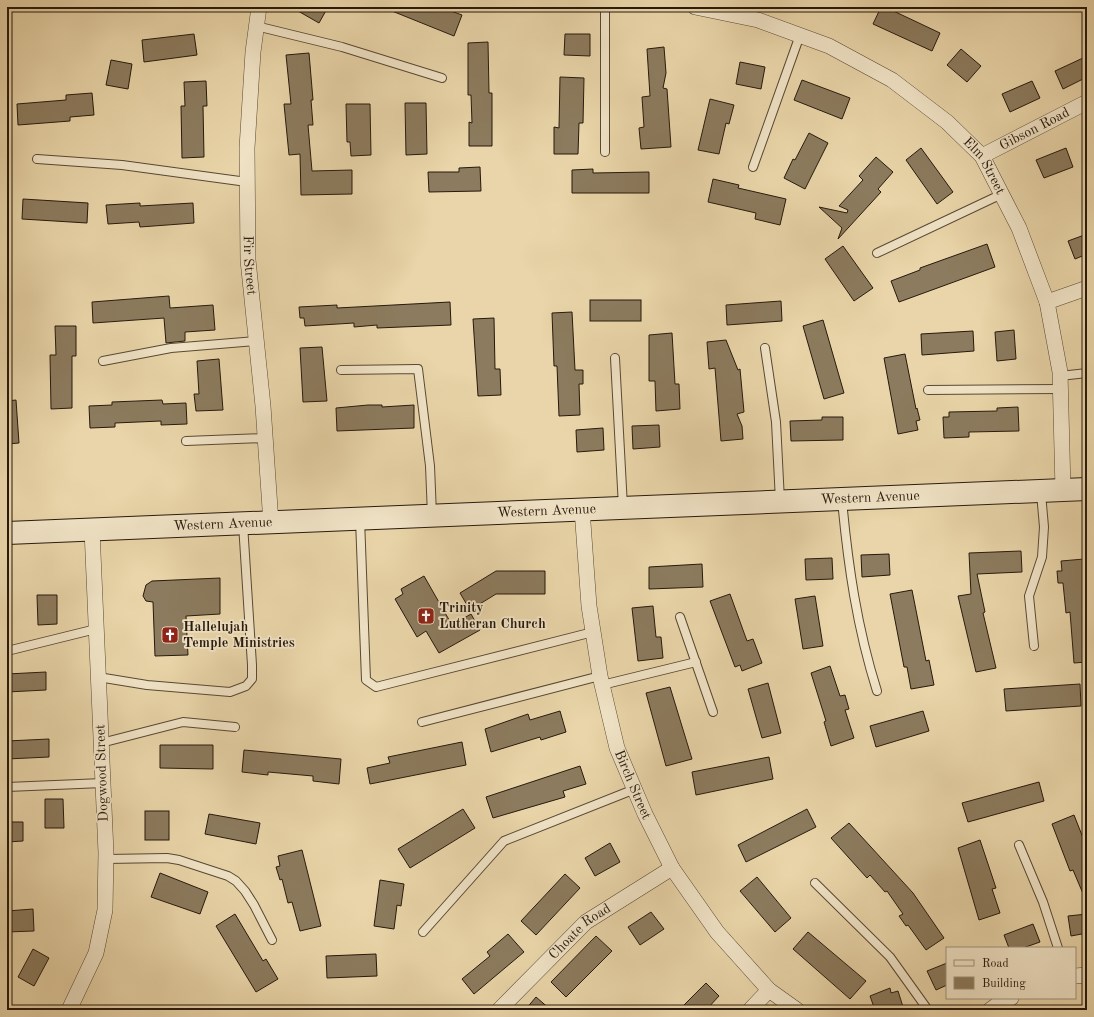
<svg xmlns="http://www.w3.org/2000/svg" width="1094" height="1017" font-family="'Old Standard TT',serif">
  <rect width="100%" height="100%" fill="#e9d5a9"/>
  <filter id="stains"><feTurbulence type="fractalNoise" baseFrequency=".005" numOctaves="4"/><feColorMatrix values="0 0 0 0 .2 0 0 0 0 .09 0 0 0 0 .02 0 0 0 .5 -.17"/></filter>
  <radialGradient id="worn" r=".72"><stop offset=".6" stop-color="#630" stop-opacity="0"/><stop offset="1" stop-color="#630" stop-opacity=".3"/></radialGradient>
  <!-- building -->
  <g fill="#8c7b5e" stroke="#27190d">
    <polygon points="291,7 328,7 319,23"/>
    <polygon points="382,7 440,7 462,15 454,36"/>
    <polygon points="881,7 885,7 940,33 932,51 873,24"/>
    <polygon points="194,34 197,55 144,62 142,40"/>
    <polygon points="565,34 590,34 590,56 564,55"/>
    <polygon points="488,42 489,93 492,93 492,146 469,146 469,122 472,123 471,95 468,95 468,43"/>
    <polygon points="664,47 666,73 663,88 667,89 671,147 641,149 639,128 644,127 642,97 650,96 647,49"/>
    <polygon points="961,49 981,66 967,82 947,65"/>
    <polygon points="309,53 313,100 311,100 313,125 308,125 312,171 352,170 352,194 301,195 300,154 289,155 284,104 291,104 286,55"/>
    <polygon points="1083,58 1087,66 1087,77 1063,89 1055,71"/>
    <polygon points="111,60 132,64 128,89 106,85"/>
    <polygon points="740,62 765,67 761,89 736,84"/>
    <polygon points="560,77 584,78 583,123 579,123 578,154 554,154 554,127 559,128"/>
    <polygon points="802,80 850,98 842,119 794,100"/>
    <polygon points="206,81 207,106 203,106 204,157 182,158 181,106 185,106 184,82"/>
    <polygon points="1032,81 1040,98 1010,112 1002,94"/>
    <polygon points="92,93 94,115 70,117 70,121 18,125 17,104 66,100 66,95"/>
    <polygon points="710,99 734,105 729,124 726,123 719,154 698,150"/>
    <polygon points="405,103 426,103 427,154 406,155"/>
    <polygon points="346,104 370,104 371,155 351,156 350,142 347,142"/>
    <polygon points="809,133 828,143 805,189 784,178 793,159 795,160"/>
    <polygon points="921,148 953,192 937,204 906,160"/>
    <polygon points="1066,148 1073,167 1044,178 1036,160"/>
    <polygon points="876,157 893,172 878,189 881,192 838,239 842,228 819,207 847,213 848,210 839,206 863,180 859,176"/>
    <polygon points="480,167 481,191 429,192 428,172 459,172 459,168"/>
    <polygon points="593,169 593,173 649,172 649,193 572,193 572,170"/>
    <polygon points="713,179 739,185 738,188 786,199 780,225 755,219 756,213 708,202"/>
    <polygon points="23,199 88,203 87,223 22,219"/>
    <polygon points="140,203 140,206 193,203 194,223 140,227 139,222 108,224 106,205"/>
    <polygon points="1087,234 1087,254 1075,259 1068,241"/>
    <polygon points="987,244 995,267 899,302 891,281 920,270 920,268"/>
    <polygon points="843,246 873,288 854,301 825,259"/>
    <polygon points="169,296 170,308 213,305 215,330 185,332 185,341 166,343 164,318 93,323 92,302"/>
    <rect x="590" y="300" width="51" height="21"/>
    <polygon points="781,301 782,321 727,325 726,305"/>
    <polygon points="450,302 451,325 377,328 377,325 354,327 354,323 305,326 304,318 300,318 299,307 337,305 337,308"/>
    <polygon points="572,312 575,370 583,370 583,384 579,384 580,415 559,416 557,366 554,366 552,313"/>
    <polygon points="494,318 495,369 500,369 501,395 478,396 473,319"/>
    <polygon points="823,320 844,393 824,399 803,326"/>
    <polygon points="55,326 76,326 76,356 72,356 72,408 51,409 50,355 56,355"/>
    <polygon points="1014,330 1016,359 997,361 995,332"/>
    <polygon points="973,331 974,351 922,355 921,334"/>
    <polygon points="672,333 675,384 679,384 680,409 656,411 655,381 649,381 649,335"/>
    <polygon points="726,340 738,370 740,369 744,412 737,414 742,426 743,439 721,441 715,368 709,369 707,342"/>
    <polygon points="322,347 327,401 303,402 300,348"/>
    <polygon points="905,354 916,409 917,408 920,420 916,421 918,430 898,434 884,358"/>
    <polygon points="219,359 223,410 196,411 194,394 199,394 197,361"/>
    <polygon points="16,400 19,443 7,444 7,401"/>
    <polygon points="162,400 163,404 186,403 187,424 161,425 161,421 115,423 115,427 90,428 89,406 112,405 112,402"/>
    <polygon points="368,405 382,405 382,407 414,405 414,428 337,431 336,408"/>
    <polygon points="1018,407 1019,431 969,432 969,437 944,438 943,417 949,417 949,412 997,411 997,408"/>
    <polygon points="822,417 843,417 843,440 791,441 790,421 822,420"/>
    <polygon points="659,425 660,447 633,449 632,426"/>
    <polygon points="603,428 604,450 577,452 576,430"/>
    <polygon points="1021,551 1022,572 977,574 985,612 983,613 996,668 976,672 958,596 971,594 969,553"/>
    <polygon points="889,554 890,575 862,577 861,555"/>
    <polygon points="832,558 833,579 806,580 805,559"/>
    <polygon points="1084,559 1087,593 1087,662 1074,663 1070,612 1066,613 1063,583 1058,583 1057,571 1062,571 1061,561"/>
    <polygon points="702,564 703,587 649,589 649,567"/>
    <polygon points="496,571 545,571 545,594 496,594 470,610 460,593"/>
    <polygon points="424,576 452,625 471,614 480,630 439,653 426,631 417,637 395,599 403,594 401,589"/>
    <polygon points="220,578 220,614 186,616 188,655 155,656 153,602 146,601 143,596 146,585 152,581"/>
    <polygon points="912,590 926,661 929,660 934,685 911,689 907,667 904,667 890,594"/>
    <polygon points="730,594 747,641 753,639 762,663 742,671 740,665 735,667 710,601"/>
    <polygon points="37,595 57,595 57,624 38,625"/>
    <polygon points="815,596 823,646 803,649 795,599"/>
    <polygon points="653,606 656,637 661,637 663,658 638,661 632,608"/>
    <polygon points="830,666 840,696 845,695 849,709 845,710 854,738 831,746 824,722 826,721 811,673"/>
    <polygon points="46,672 46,690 7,692 7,674"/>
    <polygon points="768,683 781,733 762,738 748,689"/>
    <polygon points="1080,684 1081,706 1006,711 1004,689"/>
    <polygon points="670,687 692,759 666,766 646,693"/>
    <polygon points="560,711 566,732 541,740 540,737 491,752 485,729 528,714 530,720"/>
    <polygon points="923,711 929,731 876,747 870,726"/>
    <polygon points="49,739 49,757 7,759 7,741"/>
    <polygon points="462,742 466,765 370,784 367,768 390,763 388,757"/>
    <polygon points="160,745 213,745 213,769 160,768"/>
    <polygon points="244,750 341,759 339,784 313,781 313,776 268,772 268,775 242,772"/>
    <polygon points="769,757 773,779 696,795 692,772"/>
    <polygon points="580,766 586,784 563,791 565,797 493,818 486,797"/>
    <polygon points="1039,782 1044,801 968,822 962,803"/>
    <polygon points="45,799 63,799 64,828 45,828"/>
    <polygon points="463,809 475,828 410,868 398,849"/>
    <polygon points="807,809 816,827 746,862 738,845"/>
    <rect x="145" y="811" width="24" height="29"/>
    <polygon points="209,814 260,823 256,844 205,834"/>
    <polygon points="1074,815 1087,848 1087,903 1073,870 1070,871 1052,824"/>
    <polygon points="7,822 23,822 23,841 7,842"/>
    <polygon points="849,823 913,893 944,938 926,950 908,925 906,926 899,916 903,914 887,891 885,892 870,875 867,878 831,838"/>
    <polygon points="980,840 996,888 992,889 1000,913 979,920 958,848"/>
    <polygon points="610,843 620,862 595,876 585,858"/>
    <polygon points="302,850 321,926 300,931 292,902 288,903 282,879 280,880 276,867 280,866 278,856"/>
    <polygon points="160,873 208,892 200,914 151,897"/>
    <polygon points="565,874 580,888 536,935 521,921"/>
    <polygon points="757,877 791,918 775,932 740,891"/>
    <polygon points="380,880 404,884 401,906 397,905 394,929 374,926"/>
    <polygon points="33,909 34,931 7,932 7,911"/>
    <polygon points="651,912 664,929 640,945 628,927"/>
    <polygon points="235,914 263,961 266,959 278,979 256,992 216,926"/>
    <polygon points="1087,914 1087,933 1071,936 1068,916"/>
    <polygon points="1033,924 1040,942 1023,948 1009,948 1004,935"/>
    <polygon points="808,932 866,981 850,999 793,949"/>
    <polygon points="508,934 524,952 474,994 462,979 490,956 487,952"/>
    <polygon points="596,936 612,951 566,997 551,982"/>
    <polygon points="33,949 49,958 34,986 18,977"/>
    <polygon points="376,954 377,976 327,978 326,956"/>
    <polygon points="947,963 947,985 936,990 927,971"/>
    <polygon points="706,983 719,996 706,1010 679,1010"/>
    <polygon points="890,988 891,993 898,991 904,1010 875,1010 870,996"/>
    <polygon points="536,997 551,1010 525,1010"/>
  </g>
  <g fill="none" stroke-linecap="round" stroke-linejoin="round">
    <!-- service casing -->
    <g stroke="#584834" stroke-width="10">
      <g id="service">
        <polyline points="256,26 342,47 442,78"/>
        <polyline points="605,152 605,7"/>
        <polyline points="37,159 122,165 247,182"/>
        <polyline points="753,167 800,35"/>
        <polyline points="877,253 1002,194"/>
        <polyline points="765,348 776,422 780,501"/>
        <polyline points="615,358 623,507"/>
        <polyline points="103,361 171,348 256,341"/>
        <polyline points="341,370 418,369 430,466 432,515"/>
        <polyline points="1060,376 1087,373"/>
        <polyline points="928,390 1060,389"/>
        <polyline points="186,441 265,438"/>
        <path d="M 842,500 C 848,565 857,628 877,691"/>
        <polyline points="360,519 366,680 376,687 593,632"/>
        <polyline points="680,617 713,712"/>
        <polyline points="1034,646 1029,596 1042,557 1044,527 1041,493"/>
        <polyline points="7,651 96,629"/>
        <polyline points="98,677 147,685 230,692 246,686 252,679 252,665 243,524"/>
        <polyline points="602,685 696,662"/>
        <polyline points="422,722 600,676"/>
        <polyline points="101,743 183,722 235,727"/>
        <polyline points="7,787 103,783"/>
        <polyline points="1019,845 1043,902 1058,948"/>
        <polyline points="106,859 167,858 179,860 228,876 236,881 245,891 254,905 272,940"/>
        <polyline points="815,883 890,957 928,1010"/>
        <polyline points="423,932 504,841 635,789"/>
      </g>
    </g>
    <!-- minor casing -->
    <g stroke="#584834" stroke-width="16">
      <g id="minor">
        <path id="s1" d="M 259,7 L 253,52 L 247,148 L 248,260 L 263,406 L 271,523"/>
        <path id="s2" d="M 695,7 L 758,20 L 829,46 L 892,80 L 947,122 L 982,156 L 1019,228 L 1047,302 L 1060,372 L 1063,490"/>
        <path id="s3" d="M 982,156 L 1087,102"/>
        <polyline points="1047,302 1087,288"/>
        <path id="s4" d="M 582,509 L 589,606 L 600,676 L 617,748 L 645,814 L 672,868 L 717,932 L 769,990 L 797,1010"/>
        <polyline points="1075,976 1087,975"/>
        <polyline points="69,1010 96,953 105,910 106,853 92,530"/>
        <path id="s5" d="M 499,1010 L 586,922 L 672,868"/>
        <polyline points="750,1010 769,990"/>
        <polyline points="990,1010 1001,1002 1011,998"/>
      </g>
    </g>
    <!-- secondary casing -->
    <g stroke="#27190d" stroke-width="24">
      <g id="secondary">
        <path id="s6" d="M 7,533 L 1087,489"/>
      </g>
    </g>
    <!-- service -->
    <use href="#service" stroke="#f1e4c7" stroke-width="8"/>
    <!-- minor -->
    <use href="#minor" stroke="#f1e4c7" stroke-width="15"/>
    <!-- secondary -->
    <use href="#secondary" stroke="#f1e4c7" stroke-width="22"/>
  </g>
  <!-- icons -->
  <defs>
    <g id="church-square" transform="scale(0.9)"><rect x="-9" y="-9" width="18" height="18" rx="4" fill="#8f2418" stroke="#f1e4c7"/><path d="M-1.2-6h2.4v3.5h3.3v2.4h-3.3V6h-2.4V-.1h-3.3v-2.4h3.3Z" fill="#fff"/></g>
  </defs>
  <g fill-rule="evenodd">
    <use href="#church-square" x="426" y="616"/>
    <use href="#church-square" x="170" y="635"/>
  </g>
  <g text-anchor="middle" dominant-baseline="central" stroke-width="3.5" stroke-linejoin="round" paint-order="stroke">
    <!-- street labels -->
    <g font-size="14" fill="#27190d" stroke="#f1e4c7">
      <text stroke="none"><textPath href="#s3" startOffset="59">Gibson Road</textPath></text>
      <text stroke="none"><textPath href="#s2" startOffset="339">Elm Street</textPath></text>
      <text stroke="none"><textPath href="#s1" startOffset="259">Fir Street</textPath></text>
      <text stroke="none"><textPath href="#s6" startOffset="864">Western Avenue</textPath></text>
      <text stroke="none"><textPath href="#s6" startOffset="540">Western Avenue</textPath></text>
      <text stroke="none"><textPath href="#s6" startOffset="216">Western Avenue</textPath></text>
      <text transform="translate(102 773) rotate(-92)">Dogwood Street</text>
      <text stroke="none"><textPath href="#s4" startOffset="282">Birch Street</textPath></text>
      <text stroke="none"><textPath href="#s5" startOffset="113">Choate Road</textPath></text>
    </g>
    <!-- poi labels -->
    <g font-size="14" font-weight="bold" fill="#27190d" stroke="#f1e4c7" text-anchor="start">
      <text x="439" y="608">Trinity<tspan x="439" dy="16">Lutheran Church</tspan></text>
      <text x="183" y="627">Hallelujah<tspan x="183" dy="16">Temple Ministries</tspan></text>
    </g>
  </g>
  <!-- margin -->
  <rect width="1094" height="1017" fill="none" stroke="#e9d5a9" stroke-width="24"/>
  <rect x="8" y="8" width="1078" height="1001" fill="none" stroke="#27190d" stroke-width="2"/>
  <rect x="12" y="12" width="1070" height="993" fill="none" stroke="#27190d"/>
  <!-- legend -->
  <rect x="946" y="947" width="130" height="52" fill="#f1e4c7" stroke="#a0937d"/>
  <rect x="954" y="960" width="20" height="6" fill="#f1e4c7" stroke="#a0937d"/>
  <text x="982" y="967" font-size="12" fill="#27190d">Road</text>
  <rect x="954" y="977" width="20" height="12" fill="#8c7b5e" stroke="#a0937d"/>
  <text x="982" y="987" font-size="12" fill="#27190d">Building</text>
  <rect width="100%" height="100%" filter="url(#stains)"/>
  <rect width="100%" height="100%" fill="url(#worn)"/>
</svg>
